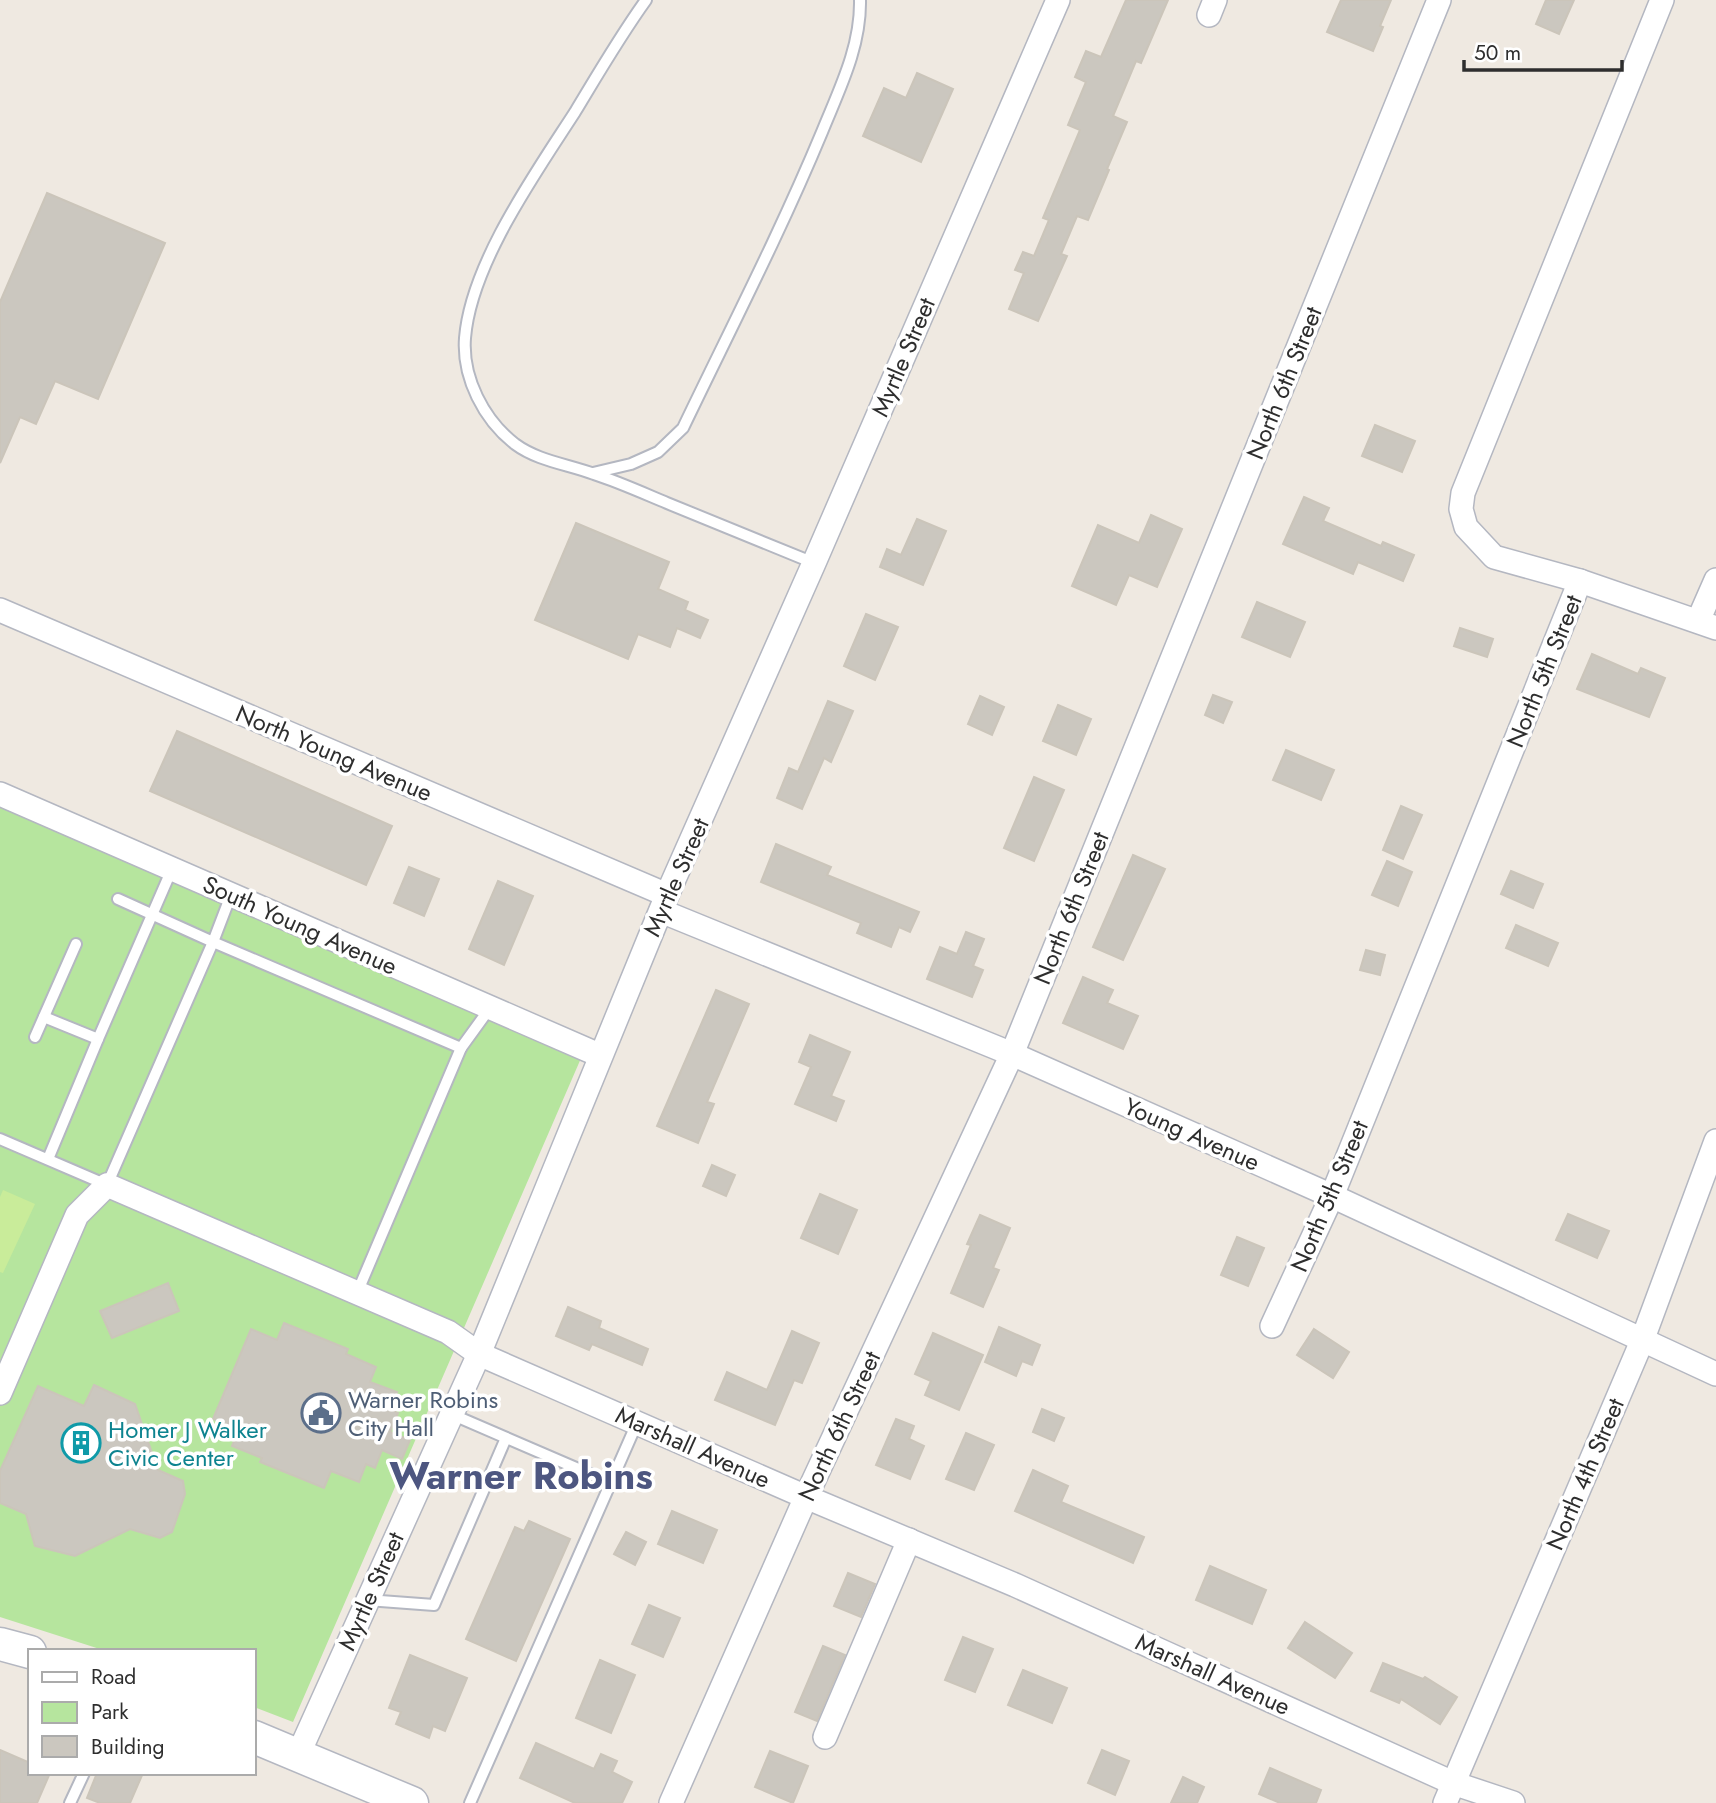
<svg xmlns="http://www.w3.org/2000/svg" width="1716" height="1803" font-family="Jost,sans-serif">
  <rect width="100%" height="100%" fill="#efe9e1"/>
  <!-- green -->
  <polygon fill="#b6e59e" points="0,799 585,1049 293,1722 254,1707 254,1651 106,1651 0,1617"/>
  <!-- pitch -->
  <polygon fill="#c9ec9a" points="3,1190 35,1204 3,1273 0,1272 0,1197"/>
  <!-- building -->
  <g fill="#cbc7bf" stroke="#cbc5ba" stroke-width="2">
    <polygon points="1126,0 1168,0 1141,63 1136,61 1113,116 1127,122 1107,169 1109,170 1088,220 1077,216 1061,254 1067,256 1038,321 1009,309 1024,273 1015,270 1023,252 1034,256 1049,220 1043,218 1080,130 1068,125 1086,82 1075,77 1086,51 1101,57"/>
    <polygon points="1341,0 1391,0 1380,26 1383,27 1373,51 1327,32"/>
    <polygon points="1546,0 1574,0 1559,34 1536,24"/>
    <polygon points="917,73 953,89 921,162 863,136 884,88 906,98"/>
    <polygon points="47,193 165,243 98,399 55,381 36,424 20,417 0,463 0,302"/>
    <polygon points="1375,425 1415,441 1402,472 1362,456"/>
    <polygon points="1304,497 1329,508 1323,521 1381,546 1383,542 1414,555 1403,581 1358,562 1353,574 1283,544"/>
    <polygon points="1151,515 1182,529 1157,587 1129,575 1116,605 1072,586 1098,525 1139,543"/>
    <polygon points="917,519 946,531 923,585 880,567 887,549 901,555"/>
    <polygon points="576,523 669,562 658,589 688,602 685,610 708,620 700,638 677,628 670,647 638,634 628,659 535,620"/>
    <polygon points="1257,602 1305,622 1290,657 1242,637"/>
    <polygon points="866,614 898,627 875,680 844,666"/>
    <polygon points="1460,628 1493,639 1487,657 1454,646"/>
    <polygon points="1592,654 1638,674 1641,668 1665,678 1649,717 1577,689"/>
    <polygon points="1213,695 1232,702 1223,723 1205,715"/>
    <polygon points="980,696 1004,707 992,735 968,724"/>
    <polygon points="828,701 853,711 831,762 824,758 802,809 777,798 789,768 798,772"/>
    <polygon points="1058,705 1091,719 1076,755 1043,741"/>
    <polygon points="177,731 392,826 366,885 150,791"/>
    <polygon points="1286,750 1334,770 1321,800 1273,780"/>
    <polygon points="1034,777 1064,790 1034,861 1004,848"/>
    <polygon points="1401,806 1422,815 1403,859 1383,850"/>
    <polygon points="776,844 831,867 827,875 919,912 910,932 899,927 891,947 857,933 861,923 761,882"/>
    <polygon points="1133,855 1165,869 1123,960 1093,947"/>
    <polygon points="1387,861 1412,872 1398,906 1372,895"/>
    <polygon points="409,867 439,879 424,916 394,903"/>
    <polygon points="1511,871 1543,884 1533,908 1501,894"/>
    <polygon points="498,881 533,896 504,965 469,949"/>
    <polygon points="1516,925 1558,943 1548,966 1506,948"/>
    <polygon points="966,932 984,939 973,966 983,970 972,997 927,979 940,947 957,954"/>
    <polygon points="1366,950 1385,955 1380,975 1360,970"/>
    <polygon points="1083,977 1113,990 1107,1003 1138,1016 1123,1049 1063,1023"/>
    <polygon points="716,990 749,1004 707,1102 714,1104 698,1143 657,1126"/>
    <polygon points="810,1035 850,1052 831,1096 844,1101 836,1121 795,1104 811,1067 799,1062"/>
    <polygon points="712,1165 735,1175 726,1196 703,1186"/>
    <polygon points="820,1194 857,1210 838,1254 801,1238"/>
    <polygon points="1568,1214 1609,1231 1597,1258 1556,1240"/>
    <polygon points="980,1215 1010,1228 993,1268 999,1270 983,1307 951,1293 971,1245 967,1244"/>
    <polygon points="1237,1237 1264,1248 1248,1286 1221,1275"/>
    <polygon points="168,1283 179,1311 112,1338 100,1311"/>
    <polygon points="568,1307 601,1321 599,1328 648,1349 642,1365 592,1344 589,1350 556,1336"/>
    <polygon points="284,1323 348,1349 346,1354 376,1367 370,1382 397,1392 390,1409 398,1413 390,1432 410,1440 402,1459 382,1450 375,1468 366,1464 359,1482 331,1471 324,1488 260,1462 262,1458 232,1446 239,1429 213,1419 251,1329 277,1340"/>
    <polygon points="999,1327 1040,1345 1032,1365 1022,1361 1016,1376 985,1362"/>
    <polygon points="1314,1329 1349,1352 1333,1378 1297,1355"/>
    <polygon points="792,1331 819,1343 802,1383 794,1380 775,1425 715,1400 727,1372 767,1390"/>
    <polygon points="933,1333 983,1355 959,1410 925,1395 931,1381 915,1374"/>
    <polygon points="94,1385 135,1404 158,1470 183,1481 185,1494 172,1532 160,1538 130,1529 75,1556 35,1546 26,1514 0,1503 0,1471 38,1386 84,1406"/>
    <polygon points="1042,1409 1064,1418 1054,1441 1033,1432"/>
    <polygon points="896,1419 914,1426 909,1439 924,1446 910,1479 876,1465"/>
    <polygon points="966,1433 994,1445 974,1490 946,1479"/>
    <polygon points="1033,1470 1068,1486 1061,1502 1144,1537 1133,1563 1015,1511"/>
    <polygon points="672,1511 717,1530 703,1563 658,1544"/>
    <polygon points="529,1521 570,1539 516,1661 466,1639 515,1527 524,1531"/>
    <polygon points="626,1532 646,1542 635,1565 614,1554"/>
    <polygon points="1210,1566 1266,1590 1252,1624 1196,1600"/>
    <polygon points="848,1573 875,1584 861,1617 834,1606"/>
    <polygon points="649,1605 680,1618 663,1657 632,1644"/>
    <polygon points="1305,1622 1352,1653 1335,1678 1288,1648"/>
    <polygon points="963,1637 993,1649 975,1692 945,1680"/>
    <polygon points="823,1646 845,1655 817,1721 795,1712"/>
    <polygon points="410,1655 467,1678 445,1731 433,1726 429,1738 396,1724 401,1712 389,1708"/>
    <polygon points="600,1660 635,1675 611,1733 576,1718"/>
    <polygon points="1383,1663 1423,1679 1425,1677 1457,1697 1440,1724 1401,1699 1399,1703 1371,1691"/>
    <polygon points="1023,1670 1067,1688 1052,1723 1008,1705"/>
    <polygon points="536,1743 594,1769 601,1754 617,1761 612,1772 632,1782 622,1803 575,1803 520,1778"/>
    <polygon points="0,1750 30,1763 30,1773 50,1773 37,1803 0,1803"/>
    <polygon points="1102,1750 1129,1761 1115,1795 1088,1783"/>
    <polygon points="770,1751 808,1766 793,1803 755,1787"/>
    <polygon points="1270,1768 1321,1790 1316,1803 1280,1803 1259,1794"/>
    <polygon points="97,1773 143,1773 130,1803 100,1803 87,1798"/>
    <polygon points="1183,1777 1204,1787 1197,1803 1171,1803"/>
  </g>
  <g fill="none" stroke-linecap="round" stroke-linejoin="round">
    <!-- lane casing -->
    <g stroke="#b4b7c1" stroke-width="14">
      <g id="lane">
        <path d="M 646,0 C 620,36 598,74 575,112 C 535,174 471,264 465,338 C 462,378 484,420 515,444 C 538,461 567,464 594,474 C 619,482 643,493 667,503 C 716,523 765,543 814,563"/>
        <path d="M 593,473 L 631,464 L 658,452 L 683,428 C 730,330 780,233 822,132 C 839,90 861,47 860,0"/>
        <polyline points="231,895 213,942 461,1048 490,1008"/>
        <polyline points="44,1017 98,1039 172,869"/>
        <polyline points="35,1037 76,944"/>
        <polyline points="0,1139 107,1185 213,942 118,899"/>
        <polyline points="48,1159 98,1039"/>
        <polyline points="357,1293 461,1048"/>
        <polyline points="451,1414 611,1483"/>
        <polyline points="367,1600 434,1605 506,1438"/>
        <polyline points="70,1803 84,1773"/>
        <polyline points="470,1803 637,1423"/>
      </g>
    </g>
    <!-- street casing -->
    <g stroke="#b4b7c1" stroke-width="26">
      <g id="street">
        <polyline points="1662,0 1463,493 1461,509 1466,527 1494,557 1580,581 1716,628"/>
        <polyline points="1209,15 1215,0"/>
        <polyline points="0,610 667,895"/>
        <polyline points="1698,621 1716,580"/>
        <polyline points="0,794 599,1055"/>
        <polyline points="661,911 1012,1054 1332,1196 1716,1374"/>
        <polyline points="1272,1326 1332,1196 1580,581"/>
        <polyline points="0,1393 77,1215 107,1185 448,1332 479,1354 806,1497 1015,1585 1453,1783 1513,1803"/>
        <polyline points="825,1737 909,1540"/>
        <polyline points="298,1755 479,1354 667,895 814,563 1058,0"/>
        <polyline points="671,1803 806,1497 1012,1054 1439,0"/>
        <polyline points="1445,1803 1642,1341 1716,1141"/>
      </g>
    </g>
    <!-- secondary casing -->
    <g stroke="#b4b7c1" stroke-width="35">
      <g id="secondary">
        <polyline points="0,1644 30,1652"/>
        <polyline points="254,1737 412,1803"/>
      </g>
    </g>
    <!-- lane -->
    <use href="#lane" stroke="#fff" stroke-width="10"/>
    <!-- street -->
    <use href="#street" stroke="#fff" stroke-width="23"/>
    <!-- secondary -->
    <use href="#secondary" stroke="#fff" stroke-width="32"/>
  </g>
  <!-- icons -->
  <defs>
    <g id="civic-ring" transform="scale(2.0125)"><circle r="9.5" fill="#fff" stroke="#5c6f8a" stroke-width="1.5"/><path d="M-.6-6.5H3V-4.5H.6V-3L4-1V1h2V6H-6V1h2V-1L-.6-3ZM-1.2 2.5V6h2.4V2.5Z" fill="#5c6f8a"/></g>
    <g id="building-ring" transform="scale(2.0125)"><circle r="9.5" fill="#fff" stroke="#0f9aa8" stroke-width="1.5"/><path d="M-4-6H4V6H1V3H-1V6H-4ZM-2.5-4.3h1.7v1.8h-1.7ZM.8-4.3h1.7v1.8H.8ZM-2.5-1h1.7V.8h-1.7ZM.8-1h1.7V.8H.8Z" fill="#0f9aa8"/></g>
  </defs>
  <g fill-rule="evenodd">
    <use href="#civic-ring" x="321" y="1413"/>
    <use href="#building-ring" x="81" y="1443"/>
  </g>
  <g text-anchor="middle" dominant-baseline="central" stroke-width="7" stroke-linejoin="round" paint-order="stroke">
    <!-- street labels -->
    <g font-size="24" fill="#2e2e2e" stroke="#fff">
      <text transform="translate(903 357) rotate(-67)">Myrtle Street</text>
      <text transform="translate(1284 383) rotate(-68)">North 6th Street</text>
      <text transform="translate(1544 671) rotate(-68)">North 5th Street</text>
      <text transform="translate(334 753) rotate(23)">North Young Avenue</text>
      <text transform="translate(676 877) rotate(-66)">Myrtle Street</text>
      <text transform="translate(1071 908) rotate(-68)">North 6th Street</text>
      <text transform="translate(300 925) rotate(24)">South Young Avenue</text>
      <text transform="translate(1192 1134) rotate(24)">Young Avenue</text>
      <text transform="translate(1329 1196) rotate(-67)">North 5th Street</text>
      <text transform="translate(839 1426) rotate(-65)">North 6th Street</text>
      <text transform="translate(693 1447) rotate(24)">Marshall Avenue</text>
      <text transform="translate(1585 1474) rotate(-67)">North 4th Street</text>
      <text transform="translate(371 1591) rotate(-66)">Myrtle Street</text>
      <text transform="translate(1213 1674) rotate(24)">Marshall Avenue</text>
    </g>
    <!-- service labels -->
    <g font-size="24" fill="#4e5e75" stroke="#fff" text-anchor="start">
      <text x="348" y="1399">Warner Robins<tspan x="348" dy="28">City Hall</tspan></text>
    </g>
    <!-- culture labels -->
    <g font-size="24" fill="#0d838f" stroke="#fff" text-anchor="start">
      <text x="108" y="1429">Homer J Walker<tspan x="108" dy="28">Civic Center</tspan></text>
    </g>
    <!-- town labels -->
    <g font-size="38" font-weight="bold" fill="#4d5680" stroke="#fff">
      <text x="521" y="1475">Warner Robins</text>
    </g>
  </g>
  <!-- legend -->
  <rect x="28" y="1649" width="228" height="126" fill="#ffffff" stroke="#ababab" stroke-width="2"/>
  <rect x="42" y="1672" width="35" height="10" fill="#ffffff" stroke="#ababab" stroke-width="2"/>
  <text x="91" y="1684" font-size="21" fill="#2e2e2e">Road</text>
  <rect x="42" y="1702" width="35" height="21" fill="#b6e59e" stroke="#ababab" stroke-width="2"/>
  <text x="91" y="1719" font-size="21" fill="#2e2e2e">Park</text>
  <rect x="42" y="1736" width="35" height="21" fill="#cbc7bf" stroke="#ababab" stroke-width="2"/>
  <text x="91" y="1754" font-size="21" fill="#2e2e2e">Building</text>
  <!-- scale -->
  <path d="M1464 60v10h158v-10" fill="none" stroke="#2e2e2e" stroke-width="3.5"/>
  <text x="1474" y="60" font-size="21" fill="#2e2e2e" stroke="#ffffff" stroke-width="5" paint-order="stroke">50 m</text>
</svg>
